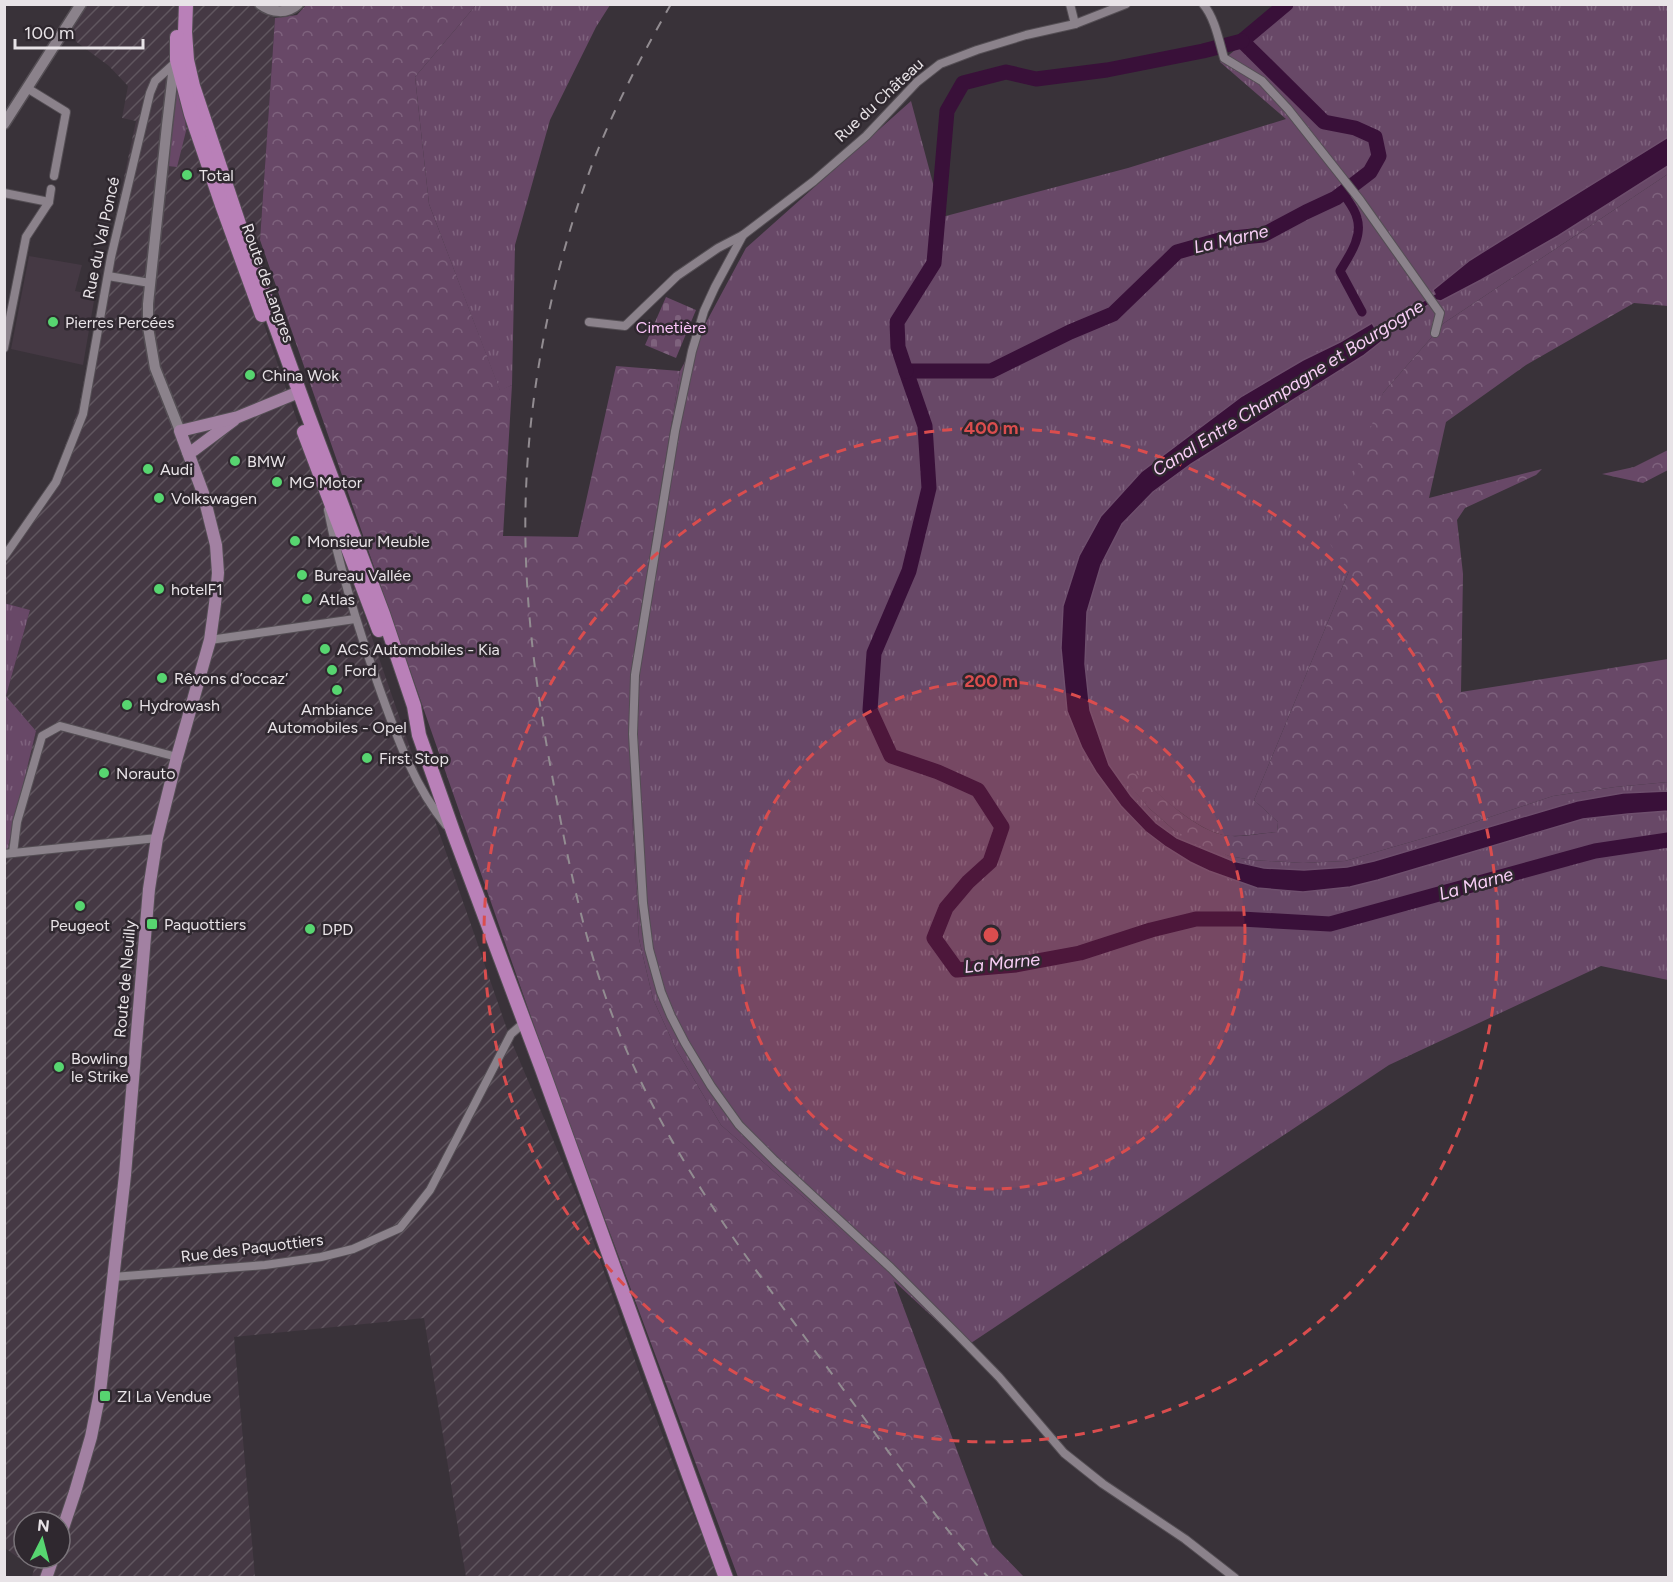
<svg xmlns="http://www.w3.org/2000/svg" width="1673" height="1582" font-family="Figtree,sans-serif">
  <defs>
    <pattern id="industrial-furrows" width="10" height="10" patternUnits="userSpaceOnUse" patternTransform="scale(1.5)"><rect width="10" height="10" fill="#453944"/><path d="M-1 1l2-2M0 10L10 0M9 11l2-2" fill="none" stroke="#60565f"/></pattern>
    <pattern id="grass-tufts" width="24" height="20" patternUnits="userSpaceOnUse" patternTransform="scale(1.5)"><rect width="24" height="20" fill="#684867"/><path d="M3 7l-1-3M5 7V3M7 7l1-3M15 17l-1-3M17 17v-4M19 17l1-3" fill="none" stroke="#7e627d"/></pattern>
    <pattern id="forest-crowns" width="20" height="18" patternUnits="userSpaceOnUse" patternTransform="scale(1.5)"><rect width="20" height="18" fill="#684867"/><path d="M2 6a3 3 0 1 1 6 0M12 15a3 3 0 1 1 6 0" fill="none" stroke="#7e627d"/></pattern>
    <pattern id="cemetery-stones" width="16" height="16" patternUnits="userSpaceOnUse" patternTransform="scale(1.5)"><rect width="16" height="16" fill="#684867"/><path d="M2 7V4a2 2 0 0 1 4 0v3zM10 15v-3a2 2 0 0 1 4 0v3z" fill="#7e627d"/></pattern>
  </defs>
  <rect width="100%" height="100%" fill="#393239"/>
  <!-- built -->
  <polygon fill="#453944" points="29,256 82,265 75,291 95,295 83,365 11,349"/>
  <!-- industrial -->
  <path fill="url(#industrial-furrows)" fill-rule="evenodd" d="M 75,5 L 253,5 L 256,9 L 275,18 L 260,240 L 249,281 L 510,1038 L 581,1206 L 644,1386 L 684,1492 L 720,1577 L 466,1577 L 424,1318 L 234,1337 L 255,1577 L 32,1577 L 34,1569 L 5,1548 L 4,852 L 36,731 L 6,696 L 30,610 L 5,603 L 5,558 L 55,474 L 79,407 L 110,243 L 136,121 L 122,118 L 128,86 L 109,66 L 59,29 ZM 24,1522 L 60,1522 L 60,1558 L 24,1558 Z"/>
  <!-- grass -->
  <g fill="url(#grass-tufts)">
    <polygon points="476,5 610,5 596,27 550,120 515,245 512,385 500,391 429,204 415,77"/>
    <path d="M 1292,5 L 1668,5 L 1668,174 L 1444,323 L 1383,393 L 1349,571 L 1254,800 L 1278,822 L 1277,832 C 1262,833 1246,836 1230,836 C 1197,834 1152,788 1127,766 L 1128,783 L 1150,809 L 1174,830 L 1229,856 L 1252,860 L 1303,863 L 1345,861 L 1445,832 L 1553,796 L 1615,787 L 1668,782 L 1668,980 L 1601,966 L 1389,1065 L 965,1347 L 811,1204 L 721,1125 L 676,1049 L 653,999 L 639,939 L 631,796 L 630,679 L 680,371 L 746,248 L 911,101 L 942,217 L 1128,168 L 1286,119 L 1220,62 Z"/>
    <polygon points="175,81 184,103 186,131 177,167 168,166 170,114"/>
    <polygon points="4,603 30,610 6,696 36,731 7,851 4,852"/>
  </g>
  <!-- forest -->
  <g fill="url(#forest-crowns)">
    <polygon points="306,5 476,5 415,77 429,204 500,390 512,385 503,536 578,537 616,366 680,371 630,679 631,796 639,939 653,999 676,1049 721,1125 811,1204 893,1279 992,1544 1024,1577 738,1577 553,1080 260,240 275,18 297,15"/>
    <path d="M 1668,174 L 1668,306 L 1634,303 L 1526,365 L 1446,422 L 1429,498 L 1542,469 L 1536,475 L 1465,508 L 1457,520 L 1463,574 L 1461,692 L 1668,659 L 1668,782 L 1615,787 L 1553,796 L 1445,832 L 1345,861 L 1303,863 L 1252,860 L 1229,856 L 1203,846 L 1174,830 L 1150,809 L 1127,783 L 1127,765 C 1152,787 1196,834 1230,836 C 1245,837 1262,833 1277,832 L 1278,822 L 1254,800 L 1349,571 L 1330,544 L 1383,393 L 1444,323 Z"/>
    <polygon points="1668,450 1668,470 1643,483 1602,474 1634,467"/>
  </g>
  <!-- cemetery -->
  <polygon fill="url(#cemetery-stones)" points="666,297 696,310 676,358 645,345"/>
  <!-- water -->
  <polygon fill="#391039" stroke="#6e4f6d" stroke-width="1.5" points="1668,137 1668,166 1558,236 1481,280 1441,301 1436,300 1380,336 1382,341 1363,356 1191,464 1153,492 1122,524 1101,565 1087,612 1085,664 1090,710 1109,765 1131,796 1156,823 1177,838 1233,861 1264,868 1304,870 1347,867 1374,861 1577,801 1623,793 1668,791 1668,811 1628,814 1583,819 1378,880 1350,887 1303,892 1257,888 1209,871 1190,862 1166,847 1145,831 1121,806 1096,772 1082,748 1067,711 1061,648 1063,606 1079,556 1101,516 1141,472 1242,396 1303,360 1340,342 1372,323 1376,330 1435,294 1433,290 1470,260"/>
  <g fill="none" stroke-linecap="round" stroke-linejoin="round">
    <!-- canal -->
    <path stroke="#391039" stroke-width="9" d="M 1343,193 C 1348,201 1355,209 1357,218 C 1363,237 1349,256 1340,271 L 1362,312"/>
    <!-- river -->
    <g stroke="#391039" stroke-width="15">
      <polyline points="1286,4 1242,41 1324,122 1355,128 1375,137 1379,156 1370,172 1336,198 1306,212 1263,235 1223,239 1177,252 1113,314 1070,332 991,371 906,371 925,426 929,488 909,571 874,653 870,710 891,756 938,772 978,790 1002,827 990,862 968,882 946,908 934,938 957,970 1016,965 1080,953 1151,930 1196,919 1241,919 1330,924 1595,851 1668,840"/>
      <polyline points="906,371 898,347 897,322 934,263 947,111 963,83 1006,72 1036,79 1107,70 1203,51 1242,41"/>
    </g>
    <!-- minor casing -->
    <g stroke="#544e54" stroke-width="10">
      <g id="minor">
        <polyline points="1070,4 1075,24"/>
        <path d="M 1203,4 C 1215,18 1219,41 1224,58 L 1262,81 L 1288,109 L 1360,200 L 1440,313 L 1435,333"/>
        <polyline points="27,88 66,112 54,176"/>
        <polyline points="4,193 49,202"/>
        <polyline points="743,235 715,287 704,311 692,351 675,431 635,675 633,734 643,903 649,949 661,992 671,1016 685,1043 711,1086 739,1125 775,1161 891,1268 958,1335 999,1377 1064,1453 1103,1484 1185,1539 1235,1578"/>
        <polyline points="108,276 150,283"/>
        <polyline points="589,322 625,326 677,276 718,248 743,235 814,181 866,136 917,82 940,64 977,50 1026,35 1075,24 1126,4"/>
        <polyline points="4,348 26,237 49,202 51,189"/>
        <path d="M 328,510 C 340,572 359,631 380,690 C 397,737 414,786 446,825"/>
        <polyline points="4,557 56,482 83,414 111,257 150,93 155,81 177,61"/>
        <polyline points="210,640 355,619"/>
        <polyline points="13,853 17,822 42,736 60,726 177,757"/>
        <polyline points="4,854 157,838"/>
        <polyline points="113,1277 265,1265 321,1257 353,1249 400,1228 430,1190 511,1034 519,1027 524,1024"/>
      </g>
    </g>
    <!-- tertiary casing -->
    <g stroke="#544e54" stroke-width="13">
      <g id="tertiary">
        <path d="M 260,4 C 272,13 287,14 298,4"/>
        <polyline points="177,61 173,74 167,125 148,304 148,327 155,368 180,431"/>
        <polyline points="4,124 81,4"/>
      </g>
    </g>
    <!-- secondary casing -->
    <g stroke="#544e54" stroke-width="14">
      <g id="secondary">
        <polyline points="188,452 194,450 234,420"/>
        <polyline points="60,1537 75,1492 91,1437 100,1392 125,1175 149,889 157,838 177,757 210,640 215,604 218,573 216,545 203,493 180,431 238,417 299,392"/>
        <polyline points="46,1578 53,1558"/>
      </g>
    </g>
    <!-- primary casing -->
    <g stroke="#544e54" stroke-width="16">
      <g id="primary">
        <polyline points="186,4 185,32 187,60 193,86 242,233 306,410 383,614 414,706 419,735 454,834 542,1069 726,1578"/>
        <polyline points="177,37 177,60 191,114 222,205 262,315"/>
        <polyline points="304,432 379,630"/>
      </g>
    </g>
    <!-- minor -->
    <use href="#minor" stroke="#8b828b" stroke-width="8"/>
    <!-- tertiary -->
    <use href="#tertiary" stroke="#8b828b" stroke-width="10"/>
    <!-- secondary -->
    <use href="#secondary" stroke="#a281a2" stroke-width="12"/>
    <!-- primary -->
    <use href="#primary" stroke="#b980b8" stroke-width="14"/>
    <!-- rail -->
    <path stroke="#928c91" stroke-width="2" stroke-dasharray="10 10" stroke-linecap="butt" d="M 671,4 C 638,62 607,121 585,184 C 551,281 530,387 526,490 C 522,591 536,692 555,791 C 571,877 589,962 623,1042 C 675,1166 756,1271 835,1378 C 885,1446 932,1516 989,1578"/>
  </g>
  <!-- distance rings -->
  <circle cx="991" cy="935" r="254" fill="#da4d4e" fill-opacity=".12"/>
  <g fill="none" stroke="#da4d4e" stroke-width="3" stroke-dasharray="10 8">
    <circle cx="991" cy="935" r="254"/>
    <circle cx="991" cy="935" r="507"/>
  </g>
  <!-- markers -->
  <g fill="#57d570" stroke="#2f282f" stroke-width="2">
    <circle cx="187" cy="175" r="6"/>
    <circle cx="53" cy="322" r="6"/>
    <circle cx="250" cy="375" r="6"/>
    <circle cx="235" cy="461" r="6"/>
    <circle cx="148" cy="469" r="6"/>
    <circle cx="277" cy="482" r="6"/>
    <circle cx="159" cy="498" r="6"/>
    <circle cx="295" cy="541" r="6"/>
    <circle cx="302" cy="575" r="6"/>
    <circle cx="159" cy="589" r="6"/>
    <circle cx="307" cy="599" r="6"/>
    <circle cx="325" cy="649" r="6"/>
    <circle cx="332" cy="670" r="6"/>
    <circle cx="162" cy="678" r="6"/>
    <circle cx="337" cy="690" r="6"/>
    <circle cx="127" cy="705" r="6"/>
    <circle cx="367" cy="758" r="6"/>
    <circle cx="104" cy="773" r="6"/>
    <circle cx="80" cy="906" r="6"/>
    <rect x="146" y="918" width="12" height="12" rx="3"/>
    <circle cx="310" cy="929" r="6"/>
    <circle cx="59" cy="1067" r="6"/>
    <rect x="99" y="1390" width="12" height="12" rx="3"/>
  </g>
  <g text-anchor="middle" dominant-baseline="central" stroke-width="5" stroke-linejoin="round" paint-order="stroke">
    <!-- street labels -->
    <g font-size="16" fill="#e8e3e7" stroke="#2f282f">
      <text transform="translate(879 100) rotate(-43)">Rue du Château</text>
      <text transform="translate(101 238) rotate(-78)">Rue du Val Poncé</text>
      <text transform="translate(268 283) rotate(70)">Route de Langres</text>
      <text transform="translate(125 979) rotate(-85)">Route de Neuilly</text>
      <text transform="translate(252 1248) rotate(-7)">Rue des Paquottiers</text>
    </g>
    <!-- poi labels -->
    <g font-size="16" fill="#e8e3e7" stroke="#2f282f" text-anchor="start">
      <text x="199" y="175">Total</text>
      <text x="65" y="322">Pierres Percées</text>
      <text x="262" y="375">China Wok</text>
      <text x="247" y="461">BMW</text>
      <text x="160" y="469">Audi</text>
      <text x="289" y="482">MG Motor</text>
      <text x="171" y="498">Volkswagen</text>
      <text x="307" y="541">Monsieur Meuble</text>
      <text x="314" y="575">Bureau Vallée</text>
      <text x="171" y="589">hotelF1</text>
      <text x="319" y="599">Atlas</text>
      <text x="337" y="649">ACS Automobiles - Kia</text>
      <text x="344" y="670">Ford</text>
      <text x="174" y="678">Rêvons d’occaz’</text>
      <text x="139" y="705">Hydrowash</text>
      <text x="337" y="709" text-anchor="middle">Ambiance<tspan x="337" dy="18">Automobiles - Opel</tspan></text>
      <text x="379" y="758">First Stop</text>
      <text x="116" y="773">Norauto</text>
      <text x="164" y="924">Paquottiers</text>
      <text x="80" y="925" text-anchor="middle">Peugeot</text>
      <text x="322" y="929">DPD</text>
      <text x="71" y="1058">Bowling<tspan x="71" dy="18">le Strike</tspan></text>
      <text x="117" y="1396">ZI La Vendue</text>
    </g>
    <!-- park labels -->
    <g font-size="16" fill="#fdc6fb" stroke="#2f282f">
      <text x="671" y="327">Cimetière</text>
    </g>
    <!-- water labels -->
    <g font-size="18" font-style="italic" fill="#f9cff7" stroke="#2f282f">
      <text transform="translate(1231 239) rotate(-13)">La Marne</text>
      <text transform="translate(1288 388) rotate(-32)">Canal Entre Champagne et Bourgogne</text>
      <text transform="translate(1476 884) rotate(-16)">La Marne</text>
      <text transform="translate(1002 963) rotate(-6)">La Marne</text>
    </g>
  </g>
  <circle cx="991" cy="935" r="9" fill="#da4d4e" stroke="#2f282f" stroke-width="3"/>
  <g font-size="18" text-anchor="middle" font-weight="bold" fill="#da4d4e" stroke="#2f282f" stroke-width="5" stroke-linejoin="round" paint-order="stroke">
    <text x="991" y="434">400 m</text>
    <text x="991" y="687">200 m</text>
  </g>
  <!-- border -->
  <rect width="1673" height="1582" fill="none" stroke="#e8e3e7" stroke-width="12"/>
  <!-- north arrow -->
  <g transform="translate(42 1540) rotate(6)"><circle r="28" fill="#2f282f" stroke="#797379" stroke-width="1.5"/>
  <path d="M0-4.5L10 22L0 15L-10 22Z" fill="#57d570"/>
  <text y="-9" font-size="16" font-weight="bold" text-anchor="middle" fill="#e8e3e7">N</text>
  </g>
  <!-- scale -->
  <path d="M15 39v9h128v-9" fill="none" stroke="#e8e3e7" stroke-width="3"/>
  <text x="24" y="39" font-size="18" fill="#e8e3e7" stroke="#2f282f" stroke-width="4.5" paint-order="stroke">100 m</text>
</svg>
